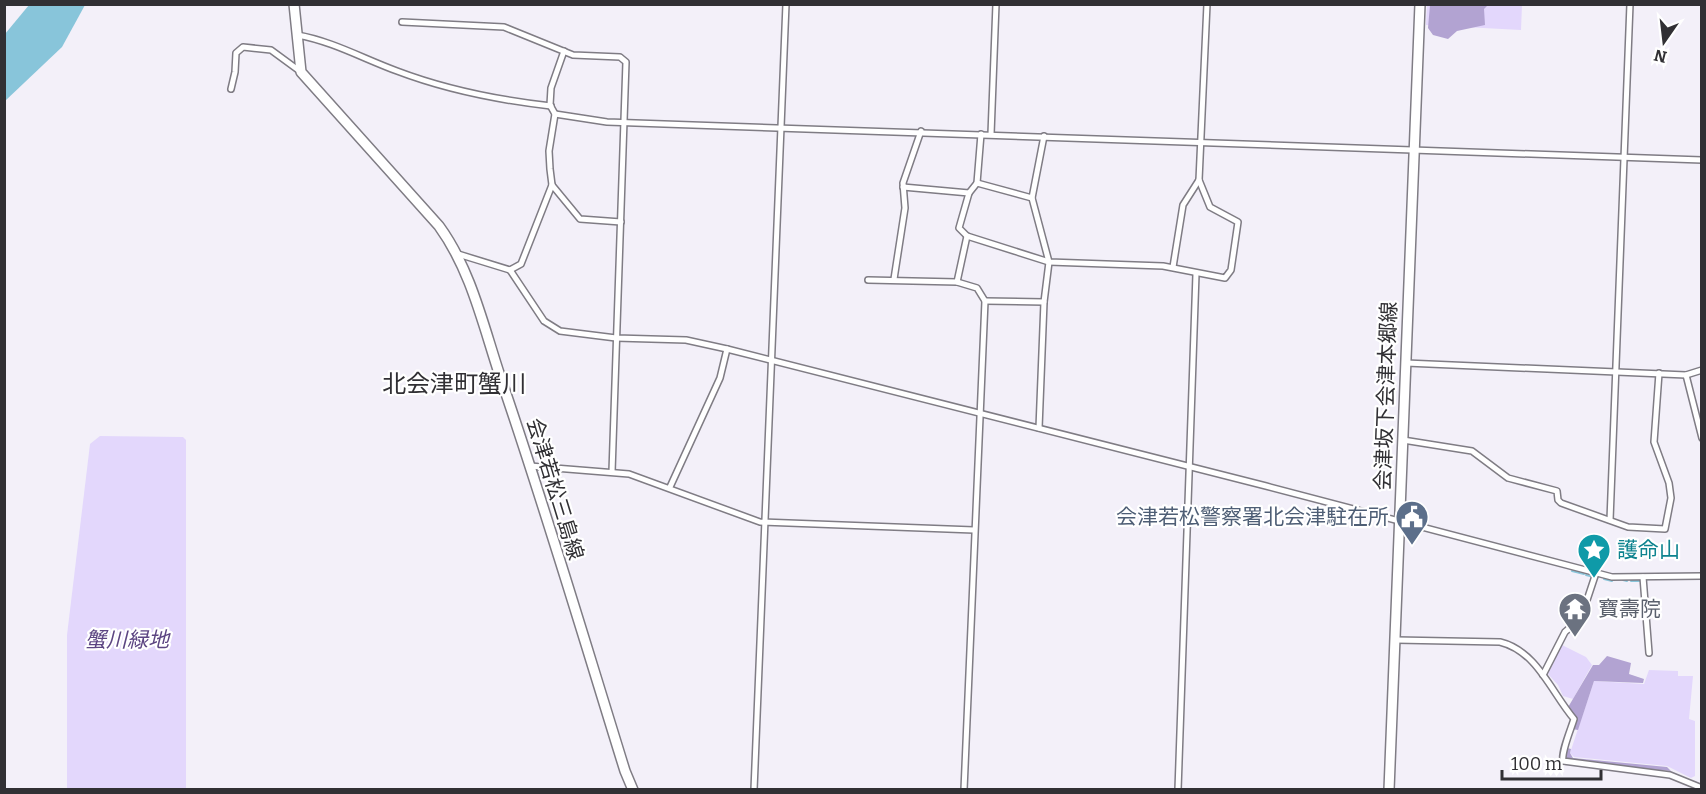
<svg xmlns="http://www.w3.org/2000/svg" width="1706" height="794" font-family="Bitter,'Noto Sans JP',serif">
  <rect width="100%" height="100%" fill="#f3f0f9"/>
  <!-- green -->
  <g fill="#e3d7fc">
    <polygon points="1427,5 1522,5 1521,30 1426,25"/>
    <polygon points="100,436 183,437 186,440 186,789 67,789 67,635 90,444"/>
    <polygon points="1562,645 1586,657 1592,665 1573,699 1563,696 1558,685 1548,674"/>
    <polygon points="1649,670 1678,671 1678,676 1693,676 1689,719 1695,721 1695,776 1691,778 1667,766 1574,757 1570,753 1594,681 1644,684"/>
  </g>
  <!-- forest -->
  <g fill="#b2a3d2">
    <polygon points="1430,5 1488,5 1484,9 1485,25 1457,31 1448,39 1433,35 1428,28"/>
    <polygon points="1607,656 1631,663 1629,674 1644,679 1643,683 1594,681 1578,730 1572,729 1575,719 1567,709 1593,665 1599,665"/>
    <polygon points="1567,748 1571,749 1570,753 1573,758 1667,767 1671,771 1571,763 1564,760"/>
  </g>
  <!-- water -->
  <polygon fill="#88c5da" points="29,5 85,5 62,47 5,101 5,34"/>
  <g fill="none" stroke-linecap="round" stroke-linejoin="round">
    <!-- stream -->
    <g stroke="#88c5da" stroke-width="2">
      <polyline points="1572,571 1584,574"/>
      <polyline points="1586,575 1594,577"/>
      <polyline points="1604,579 1612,581"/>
      <polyline points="1623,580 1627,581"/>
      <polyline points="1631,581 1641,581"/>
    </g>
    <!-- street casing -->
    <g stroke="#7f7c84" stroke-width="8">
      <g id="street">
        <polyline points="402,22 504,27 573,55 620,57 626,62 612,472"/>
        <path d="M 297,35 C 332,41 364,59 397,71 C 447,90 498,100 551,106"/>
        <polyline points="564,51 551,88 550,105 555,114 549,151 550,169 552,185 580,219 621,222"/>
        <polyline points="231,89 235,72 236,53 243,47 271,50 301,72"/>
        <polyline points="555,114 607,122 1702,160"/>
        <polyline points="991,134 996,4"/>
        <polyline points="977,183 981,134"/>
        <polyline points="903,187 969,193"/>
        <polyline points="1032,198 977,183 969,193 959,228 967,236 1049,262 1163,266 1225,278 1231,270 1238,222 1210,207 1199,180"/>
        <polyline points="458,254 510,270 521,264 552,185"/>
        <polyline points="1173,267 1183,205 1199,180 1207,4"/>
        <polyline points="510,270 544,321 560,331 616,338 686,340 727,349 1266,486 1612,577 1702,576"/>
        <polyline points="894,279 905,208 903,183 921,131"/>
        <polyline points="868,280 957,282 977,288 985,301 964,790"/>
        <polyline points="957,282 967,236"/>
        <polyline points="985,301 1044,302"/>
        <polyline points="1406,363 1686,375 1702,370"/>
        <polyline points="1686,375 1702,438"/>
        <polyline points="1039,428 1044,302 1049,262 1032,198 1044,136"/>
        <polyline points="1403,440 1472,451 1508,478 1557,491 1558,500 1561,503 1628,527 1665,529 1671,498 1669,483 1654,442 1659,373"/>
        <polyline points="530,466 629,474 760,522 974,530"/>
        <polyline points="670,487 720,378 727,349"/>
        <polyline points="1610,520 1630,4"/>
        <polyline points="1643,577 1649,653"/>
        <path d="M 1396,640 L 1500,642 C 1537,651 1551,692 1574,719 C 1571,729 1561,752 1563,761 L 1670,775 L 1702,788"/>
        <polyline points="1543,675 1565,632 1581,618 1596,573"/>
        <polyline points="754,790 786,4"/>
        <polyline points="1178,790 1196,274"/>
      </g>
    </g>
    <!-- primary casing -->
    <g stroke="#7f7c84" stroke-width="12">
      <g id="primary">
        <path d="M 294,4 L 301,72 L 439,226 C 471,270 483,325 500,376 C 545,507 584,639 625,771 L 633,790"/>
        <polyline points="1389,790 1420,4"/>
      </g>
    </g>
    <!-- street -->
    <use href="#street" stroke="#fff" stroke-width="5"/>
    <!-- primary -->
    <use href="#primary" stroke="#fff" stroke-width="9"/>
  </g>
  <!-- icons -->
  <defs>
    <g id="civic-pin" transform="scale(1.725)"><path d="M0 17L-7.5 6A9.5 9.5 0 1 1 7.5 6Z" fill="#5c6f8a" stroke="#fff"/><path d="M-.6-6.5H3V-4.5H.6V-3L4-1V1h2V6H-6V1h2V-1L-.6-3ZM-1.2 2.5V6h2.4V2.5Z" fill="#fff"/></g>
    <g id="sight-pin" transform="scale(1.725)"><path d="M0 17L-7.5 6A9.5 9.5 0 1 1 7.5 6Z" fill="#0f9aa8" stroke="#fff"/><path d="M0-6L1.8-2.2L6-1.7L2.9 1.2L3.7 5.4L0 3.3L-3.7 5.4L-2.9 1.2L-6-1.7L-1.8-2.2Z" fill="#fff"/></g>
    <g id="temple-pin" transform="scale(1.725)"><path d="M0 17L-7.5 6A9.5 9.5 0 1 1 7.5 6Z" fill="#6b7280" stroke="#fff"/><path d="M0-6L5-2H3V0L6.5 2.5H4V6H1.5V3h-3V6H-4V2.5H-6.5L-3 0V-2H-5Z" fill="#fff"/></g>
  </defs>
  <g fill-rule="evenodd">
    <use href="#civic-pin" x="1412" y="517"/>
    <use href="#sight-pin" x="1594" y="550"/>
    <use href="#temple-pin" x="1575" y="609"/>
  </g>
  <g text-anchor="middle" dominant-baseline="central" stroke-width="4.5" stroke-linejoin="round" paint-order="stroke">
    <!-- street labels -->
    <g font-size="21" fill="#313034" stroke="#fff">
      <text transform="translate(1386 396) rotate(-88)">会津坂下会津本郷線</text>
      <text transform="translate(555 489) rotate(73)">会津若松三島線</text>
    </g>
    <!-- service labels -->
    <g font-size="21" fill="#4e5e75" stroke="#fff" text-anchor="end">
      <text x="1389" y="517">会津若松警察署北会津駐在所</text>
    </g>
    <!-- culture labels -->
    <g font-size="21" fill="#0d838f" stroke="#fff" text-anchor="start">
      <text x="1617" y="550">護命山</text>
    </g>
    <!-- worship labels -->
    <g font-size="21" fill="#5b616d" stroke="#fff" text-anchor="start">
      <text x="1598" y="609">寶壽院</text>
    </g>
    <!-- park labels -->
    <g font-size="21" font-style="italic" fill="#5c4582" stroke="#fff">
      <text x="127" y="640">蟹川緑地</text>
    </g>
    <!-- quarter labels -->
    <g font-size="24" fill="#313034" stroke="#fff">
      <text x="454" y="384">北会津町蟹川</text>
    </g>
  </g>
  <!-- border -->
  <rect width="1706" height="794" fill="none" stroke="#313034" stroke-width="12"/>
  <!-- north arrow -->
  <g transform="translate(1664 42) rotate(194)" stroke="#ffffff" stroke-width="4.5" paint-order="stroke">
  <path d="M0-4.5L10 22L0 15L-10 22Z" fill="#313034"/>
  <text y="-9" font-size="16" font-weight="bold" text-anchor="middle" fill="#313034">N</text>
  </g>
  <!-- scale -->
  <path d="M1502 770v9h99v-9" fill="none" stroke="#313034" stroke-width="3"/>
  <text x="1511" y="770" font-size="18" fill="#313034" stroke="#ffffff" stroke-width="4.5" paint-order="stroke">100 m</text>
</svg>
